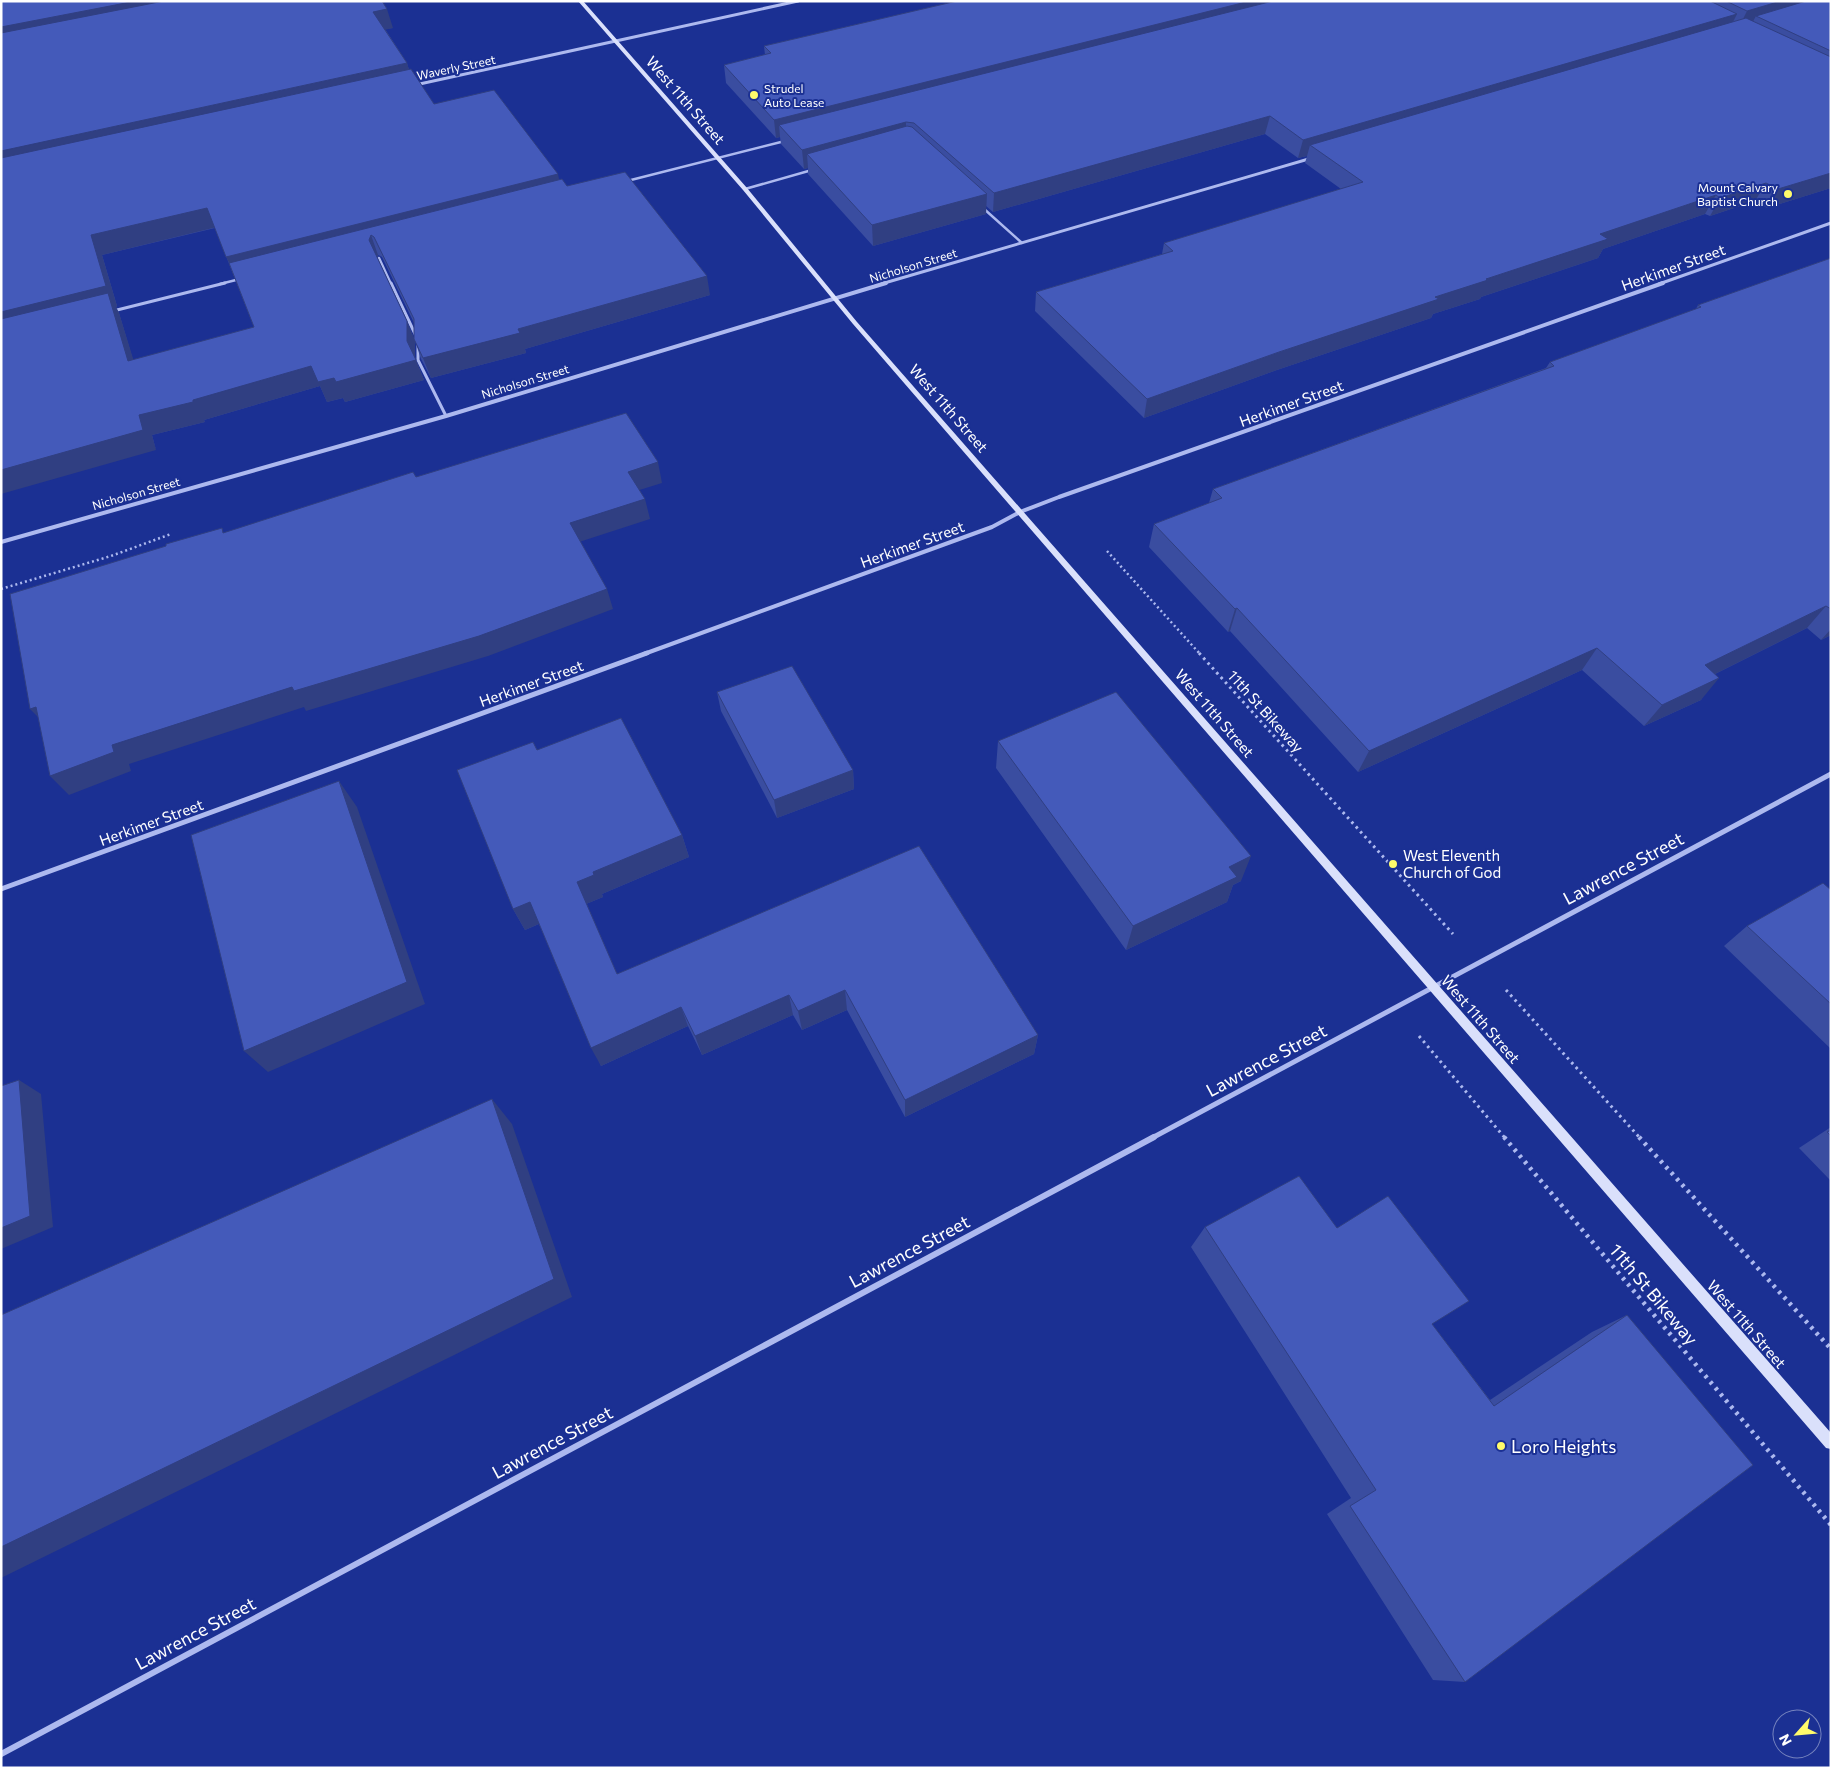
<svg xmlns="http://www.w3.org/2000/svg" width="1832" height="1769" font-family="Commissioner,sans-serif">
  <rect width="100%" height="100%" fill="#1b3093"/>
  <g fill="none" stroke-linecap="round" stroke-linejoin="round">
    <!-- path-far2 -->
    <g stroke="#adb9ef" stroke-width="2.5" stroke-dasharray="2 3" stroke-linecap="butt">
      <polyline points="1107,551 1200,654"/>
      <polyline points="1,589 111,556 171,534"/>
    </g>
    <!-- path-far1 -->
    <g stroke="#adb9ef" stroke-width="3" stroke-dasharray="2.5 4" stroke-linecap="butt">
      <polyline points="1199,653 1453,934"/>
      <polyline points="1506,990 1640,1138"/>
      <polyline points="1419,1036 1505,1138"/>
    </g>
    <!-- path -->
    <g stroke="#adb9ef" stroke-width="4.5" stroke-dasharray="3 5" stroke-linecap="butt">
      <polyline points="1504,1137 1831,1525"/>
      <polyline points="1639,1137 1831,1349"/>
    </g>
    <!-- service-far1 -->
    <g stroke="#adb9ef" stroke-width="2.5">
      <polyline points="627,181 785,141"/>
      <polyline points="745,189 812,170"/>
      <polyline points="983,208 1022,243"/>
      <polyline points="379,258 391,284"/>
      <polyline points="220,284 240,279"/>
    </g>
    <!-- service -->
    <g stroke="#adb9ef" stroke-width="3">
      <polyline points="391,283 416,336"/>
      <polyline points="113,311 225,283"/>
      <polyline points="418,345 418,360 446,416"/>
    </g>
    <!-- minor-far3 -->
    <g stroke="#adb9ef" stroke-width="3">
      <polyline points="415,85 798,1"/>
      <polyline points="881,284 1312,158"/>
      <polyline points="1659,284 1831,223"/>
    </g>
    <!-- minor-far2 -->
    <g stroke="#adb9ef" stroke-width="4">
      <polyline points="1,542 446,416 886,283"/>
      <polyline points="644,654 992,527 1020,512 1059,497 1663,283"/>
    </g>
    <!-- minor-far1 -->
    <g stroke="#adb9ef" stroke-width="5">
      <polyline points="1,889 647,653"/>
      <polyline points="1152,1138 1831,774"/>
    </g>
    <!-- minor -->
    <polyline stroke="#adb9ef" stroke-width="6" points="1,1754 1154,1137"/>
    <!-- secondary -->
    <polygon fill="#dae0fb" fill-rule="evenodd" points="578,1 583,1 747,188 857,322 1831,1433 1831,1449 1826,1448 853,324 743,190"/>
  </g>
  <!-- wall -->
  <g fill="#3a4da0" fill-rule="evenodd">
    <path d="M 1,1 L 393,28 L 385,29 L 407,63 L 409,70 L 434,104 L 559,180 L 710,295 L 525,349 L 526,353 L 431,378 L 421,359 L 415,341 L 415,357 L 424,380 L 345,402 L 343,398 L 327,402 L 320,386 L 204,420 L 205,422 L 152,435 L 156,450 ZM 215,228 L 254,327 L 133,360 L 119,313 L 116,307 L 117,306 L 102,255 ZM 378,255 L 382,257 L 414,323 L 414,339 L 407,321 L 377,258 Z"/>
    <polygon points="957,1 1831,1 1831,188 1767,208 1755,201 1710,216 1705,214 1603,249 1598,258 1481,297 1480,299 1433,314 1431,318 1274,371 1144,418 1035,311 1036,292 1162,254 1164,243 1341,189 1305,163 1307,156 1298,158 1265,134 993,212 986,206 986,214 873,246 808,174 808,168 804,169 781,144 780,137 776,138 726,83 724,65 765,55 764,46"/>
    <polygon points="1831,258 1831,635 1821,640 1807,628 1715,674 1701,700 1644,726 1582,670 1358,772 1230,631 1228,632 1149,547 1154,524 1209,503 1213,489 1546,368 1550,362 1696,309 1698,305"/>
    <polygon points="717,692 853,770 854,789 777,818 721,711"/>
    <polygon points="998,741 1241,881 1233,885 1227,902 1126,950 996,768"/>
    <polygon points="537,750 682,835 689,857 602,894 603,897 586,904 617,974 919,846 1038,1035 1034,1054 905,1117 847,1010 802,1030 793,1015 702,1055 688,1026 601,1066 539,924 525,930 513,909"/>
    <polygon points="1831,890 1831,1049 1724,946 1747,926"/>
    <polygon points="1831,1127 1831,1181 1799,1148"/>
    <polygon points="1205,1227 1337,1228 1432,1324 1490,1400 1592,1332 1627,1315 1465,1682 1433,1680 1327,1514 1351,1498 1191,1247"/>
  </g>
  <!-- shaded-wall -->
  <g fill="#303f82">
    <polygon points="136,1 238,1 1,48 1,27"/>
    <polygon points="1250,1 1316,1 779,125 780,137 776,138 774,120"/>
    <polygon points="1781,1 1830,1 1756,16 1751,25 1738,29 1747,11"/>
    <polygon points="387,9 393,28 379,31 373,12"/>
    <polygon points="1737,14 1728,32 1310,145 1307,156 1298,158 1303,140"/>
    <polygon points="407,63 413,82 1,172 1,151"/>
    <polygon points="1270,116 1265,134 993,212 994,193"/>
    <polygon points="906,122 906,140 807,154 808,168 804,169 802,150"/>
    <polygon points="1831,173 1831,188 1767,208 1778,189"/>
    <polygon points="558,174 562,193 374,237 371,235 378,255 376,259 236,276 226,257"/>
    <polygon points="1766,183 1755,201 1710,216 1720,198"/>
    <polygon points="987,194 986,214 873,246 872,225"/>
    <polygon points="1716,195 1705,214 1603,249 1598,258 1481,297 1480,299 1433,314 1431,318 1274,371 1144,418 1147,399 1486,279 1600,234"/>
    <polygon points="207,208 217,227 102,255 117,306 116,307 119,313 140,381 1,335 1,312 91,235"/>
    <polygon points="707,276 710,295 525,349 526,353 431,378 423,358 518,329"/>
    <polygon points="407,321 415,341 415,360 416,360 424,380 345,402 343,398 327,402 320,386 204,420 205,422 152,435 156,450 1,494 1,470 139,415 311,366 407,341"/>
    <polygon points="658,462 662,483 633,492 628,472"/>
    <polygon points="645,499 650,519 576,543 570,523"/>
    <polygon points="607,589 613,609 488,656 306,711 304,707 129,764 131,771 69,795 50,776 112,745 292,687"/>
    <polygon points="1826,606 1807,628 1687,688 1705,665"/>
    <polygon points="1237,608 1230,631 1228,632 1235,609"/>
    <polygon points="1831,629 1831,635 1821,640"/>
    <polygon points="1597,648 1582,670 1358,772 1369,751"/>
    <polygon points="1719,678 1701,700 1644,726 1662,705"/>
    <polygon points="36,707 49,728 30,709"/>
    <polygon points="853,770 854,789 777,818 774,800"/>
    <polygon points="339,781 357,807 425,1004 268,1072 244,1051"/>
    <polygon points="682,835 689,857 602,894 603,897 586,904 577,882 593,872"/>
    <polygon points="1251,856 1241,881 1233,885 1227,902 1126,950 1133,926 1229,867"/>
    <polygon points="530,902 541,923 525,930 513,909"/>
    <polygon points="845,990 847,1010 802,1030 798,1011"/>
    <polygon points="789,995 793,1015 702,1055 695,1036"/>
    <polygon points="681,1007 688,1026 601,1066 591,1048"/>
    <polygon points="1038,1035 1034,1054 905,1117 905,1100"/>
    <polygon points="19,1080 41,1094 53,1227 1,1249 1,1228"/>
    <polygon points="492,1099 512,1124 572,1297 1,1578 1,1547"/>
  </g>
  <!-- building -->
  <g fill="#445aba" stroke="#303f82">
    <polygon points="1,1 136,1 1,27"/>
    <polygon points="164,1 382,1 387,9 373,12 407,63 1,151 1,33"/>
    <polygon points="957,1 1250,1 774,120 724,65 771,53 764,46"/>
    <polygon points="1273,1 1710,1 1737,14 1303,140 1270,116 994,193 914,123 906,122 802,150 779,125"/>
    <polygon points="1726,1 1781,1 1747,11"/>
    <polygon points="1806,1 1831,1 1831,51 1756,16"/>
    <polygon points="1746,18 1831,57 1831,173 1778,189 1766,183 1720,198 1716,195 1600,234 1608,239 1486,279 1488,280 1435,297 1439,299 1279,352 1147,399 1036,292 1173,251 1164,243 1363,182 1310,145"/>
    <polygon points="411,69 434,104 494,90 558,174 226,257 207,208 91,235 106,286 1,312 1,158"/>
    <polygon points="907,126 912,127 987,194 872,225 807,154"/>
    <polygon points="625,172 707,276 518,329 520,333 423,358 414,339 414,319 374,237 371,235 369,240 407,321 407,341 416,360 336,382 334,378 318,382 311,366 193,400 193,402 139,415 143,430 1,470 1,319 108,293 128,361 254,327 229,263 562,179 567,186"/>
    <polygon points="1831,258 1831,609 1826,606 1705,665 1719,678 1662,705 1597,648 1369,751 1237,608 1235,609 1154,524 1222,498 1213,489 1554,366 1550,362 1701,307 1698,305"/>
    <polygon points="626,413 658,462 628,472 645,499 570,523 607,589 479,636 294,691 292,687 112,745 114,752 50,776 36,707 30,709 10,594 166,546 166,544 222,528 223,533 413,472 416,477"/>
    <polygon points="792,666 853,770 774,800 717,692"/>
    <polygon points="1116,692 1251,856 1229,867 1237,877 1133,926 998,741"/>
    <polygon points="621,718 682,835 593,872 594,875 577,882 617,974 919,846 1038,1035 905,1100 845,990 798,1011 789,995 695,1036 681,1007 591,1048 530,902 513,909 457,770 533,742 537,750"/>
    <polygon points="339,781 407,982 244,1051 191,835"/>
    <polygon points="1823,883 1831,890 1831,1004 1747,926"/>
    <polygon points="19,1080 30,1216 1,1228 1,1086"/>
    <polygon points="492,1099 554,1279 1,1547 1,1315"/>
    <polygon points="1831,1130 1831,1136 1827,1132"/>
    <polygon points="1299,1176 1337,1228 1388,1196 1469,1301 1432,1324 1494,1406 1627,1315 1753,1465 1465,1682 1350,1506 1376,1490 1205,1227"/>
  </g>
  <!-- markers -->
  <g fill="#fffb6b" stroke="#1b3093" stroke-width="2">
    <circle cx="754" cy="95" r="5"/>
    <circle cx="1788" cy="194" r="5"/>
    <circle cx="1393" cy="864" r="5"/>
    <circle cx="1501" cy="1446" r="5"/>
  </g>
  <g text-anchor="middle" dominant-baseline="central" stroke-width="4" stroke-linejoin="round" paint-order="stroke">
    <!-- far-street labels -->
    <g font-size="12" fill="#fff" stroke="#1b3093">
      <text transform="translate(456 67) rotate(-12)">Waverly Street</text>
      <text transform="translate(913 265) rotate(-17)">Nicholson Street</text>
      <text transform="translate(525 381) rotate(-17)">Nicholson Street</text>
      <text transform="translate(136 493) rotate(-16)">Nicholson Street</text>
    </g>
    <!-- far-poi labels -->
    <g font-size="12" fill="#fff" stroke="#1b3093" text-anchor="start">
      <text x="764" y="88">Strudel<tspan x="764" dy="14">Auto Lease</tspan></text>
      <text x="1778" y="187" text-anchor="end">Mount Calvary<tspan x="1778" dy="14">Baptist Church</tspan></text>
    </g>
    <!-- street labels -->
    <g font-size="15" fill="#fff" stroke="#1b3093">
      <text transform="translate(686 100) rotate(49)">West 11th Street</text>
      <text transform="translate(1673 267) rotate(-20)">Herkimer Street</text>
      <text transform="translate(1291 403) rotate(-20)">Herkimer Street</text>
      <text transform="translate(949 408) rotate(49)">West 11th Street</text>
      <text transform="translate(912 544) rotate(-20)">Herkimer Street</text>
      <text transform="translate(531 683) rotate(-20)">Herkimer Street</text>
      <text transform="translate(1266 711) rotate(48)">11th St Bikeway</text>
      <text transform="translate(1215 713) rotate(49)">West 11th Street</text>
      <text transform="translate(151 822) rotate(-20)">Herkimer Street</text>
      <text transform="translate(1481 1019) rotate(49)">West 11th Street</text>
      <text transform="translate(1747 1324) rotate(49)">West 11th Street</text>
    </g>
    <!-- poi labels -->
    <g font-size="15" fill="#fff" stroke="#1b3093" text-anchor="start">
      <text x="1403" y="855">West Eleventh<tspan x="1403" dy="17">Church of God</tspan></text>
    </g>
    <!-- near-street labels -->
    <g font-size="18" fill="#fff" stroke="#1b3093">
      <text transform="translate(1623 868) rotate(-28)">Lawrence Street</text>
      <text transform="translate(1266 1060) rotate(-28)">Lawrence Street</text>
      <text transform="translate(909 1251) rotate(-28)">Lawrence Street</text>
      <text transform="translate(1654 1294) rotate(50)">11th St Bikeway</text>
      <text transform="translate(552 1442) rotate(-28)">Lawrence Street</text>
      <text transform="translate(195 1633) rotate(-28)">Lawrence Street</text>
    </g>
    <!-- near-poi labels -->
    <g font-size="18" fill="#fff" stroke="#1b3093" text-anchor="start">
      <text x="1511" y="1446">Loro Heights</text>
    </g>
  </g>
  <!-- border -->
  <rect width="1832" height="1769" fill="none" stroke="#ffffff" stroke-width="5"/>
  <!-- north arrow -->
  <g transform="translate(1797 1734) rotate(243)"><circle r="24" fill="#1b3093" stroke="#7683be"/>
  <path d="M0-4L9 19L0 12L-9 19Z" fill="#fffb6b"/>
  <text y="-8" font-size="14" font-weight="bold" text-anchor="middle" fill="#ffffff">N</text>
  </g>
</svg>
